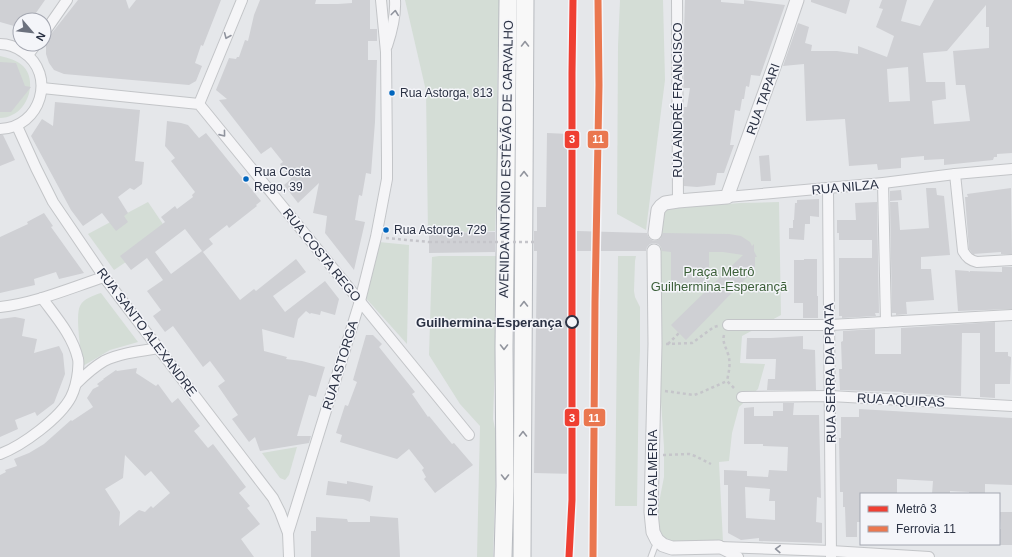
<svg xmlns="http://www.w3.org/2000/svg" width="1012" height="557" font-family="Helvetica,sans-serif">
  <rect width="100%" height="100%" fill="#e5e7ea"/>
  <!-- green -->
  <g fill="#d4ddd6">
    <polygon points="405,0 499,0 497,89 498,163 495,231 428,234 426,91"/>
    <polygon points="620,0 663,0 665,80 646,230 617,214 618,46"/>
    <path d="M 0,56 C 8,58 17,60 23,66 C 37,80 29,108 12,115 C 9,117 4,118 0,118 Z"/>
    <polygon points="148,202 169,233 114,270 88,234"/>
    <polygon points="779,202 781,315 742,336 740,363 765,364 758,389 739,407 732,433 729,461 719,462 723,542 667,544 655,523 664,477 664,447 660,386 658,286 663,209 740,203"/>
    <polygon points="379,242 409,245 407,344 364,296"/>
    <polygon points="439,256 499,256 493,419 497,438 493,557 477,557 480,426 460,404 429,355 432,257"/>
    <polygon points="618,256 636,256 635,261 634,291 635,297 640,307 640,351 639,371 637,506 615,506"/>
    <path d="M 101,293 L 138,342 L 110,350 L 83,366 C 81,354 75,315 80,306 C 83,299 94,295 101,293 Z"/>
    <polygon points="297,447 289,475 285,480 280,478 262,453"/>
  </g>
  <!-- building -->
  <g fill="#cfd0d4" fill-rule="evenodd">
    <polygon points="0,0 45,0 31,20 20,20 20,25 14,26 0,22"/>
    <polygon points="78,0 126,0 129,9 136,0 221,0 203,46 201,45 195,63 202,66 196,81 189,85 64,74 54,70 49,63 46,54 46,42 48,38"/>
    <polygon points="260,0 316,0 315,4 338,4 352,3 352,0 370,0 370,29 377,29 377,41 368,41 368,60 377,60 375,122 371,174 366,173 362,196 359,195 355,220 365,222 354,270 325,233 327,216 313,213 319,183 298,203 284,185 291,179 280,164 283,162 271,147 261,154 219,100 227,99 216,90 229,58 236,59 237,57 239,57 245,40 248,41 254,15"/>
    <polygon points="685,0 721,0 721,2 744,4 744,0 785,5 760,76 751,75 749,87 746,86 744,99 742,99 740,111 735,110 730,145 734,145 724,173 717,173 715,185 697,187 684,186 684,107 687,107 690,88 684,88 684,33"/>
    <polygon points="811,0 850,0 846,14 811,2"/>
    <path d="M 882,0 L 907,0 L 901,21 L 920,26 L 934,0 L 1012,0 L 1012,153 L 997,154 L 997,157 L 994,157 L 993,160 L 944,165 L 944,159 L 924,160 L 924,156 L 901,158 L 901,168 L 878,170 L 877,164 L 849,166 L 845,119 L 806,121 L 804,64 L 783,66 L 798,23 L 809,27 L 805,43 L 812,45 L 811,51 L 837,51 L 858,54 L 858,46 L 887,57 L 894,36 L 876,27 L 883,9 L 879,8 ZM 986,5 L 986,27 L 989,27 L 989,48 L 953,51 L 956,85 L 965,85 L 970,121 L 934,124 L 932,101 L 946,99 L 945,82 L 926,82 L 923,53 L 947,51 ZM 908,67 L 910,101 L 889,102 L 887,69 Z"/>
    <polygon points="0,62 16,63 25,86 31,87 11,112 0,112"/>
    <polygon points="55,102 140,110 135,161 144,162 142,184 134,190 130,188 118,197 128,213 124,216 128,222 116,231 102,213 83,226 71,210 31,136 42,119 53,126"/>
    <path d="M 167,121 L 181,123 L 188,125 L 199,138 L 206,133 L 261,201 L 256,205 L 257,206 L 229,228 L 227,225 L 209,239 L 213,244 L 203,252 L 240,300 L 254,289 L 256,291 L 296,259 L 306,272 L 273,296 L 285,312 L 325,281 L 339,299 L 335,315 L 321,311 L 320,315 L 311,313 L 310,314 L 306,311 L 298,319 L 294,338 L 262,329 L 264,351 L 287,357 L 286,359 L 302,361 L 325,367 L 316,397 L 309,395 L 297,436 L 311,436 L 309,443 L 260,451 L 255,437 L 249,442 L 232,419 L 238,415 L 218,386 L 225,381 L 210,361 L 203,367 L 173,326 L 165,332 L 153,316 L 161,310 L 147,291 L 163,280 L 147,258 L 131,270 L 120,256 L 165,222 L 161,217 L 175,206 L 177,209 L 193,197 L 192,195 L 195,192 L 171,161 L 175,158 L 165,146 ZM 185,229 L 202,251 L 171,274 L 155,252 Z"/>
    <polygon points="547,133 569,134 569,207 577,207 577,231 647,233 648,236 650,239 654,241 658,240 661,238 663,233 729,234 741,236 750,242 752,246 754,244 754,251 757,257 755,257 755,269 686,340 671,325 743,255 723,252 709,252 709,283 671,283 671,252 662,251 661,247 658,244 654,243 650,244 647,247 646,251 577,251 575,474 534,473 537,251 534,251 534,231 537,231 537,207 546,207"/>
    <polygon points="0,135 3,135 15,160 0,166"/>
    <polygon points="769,155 771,181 761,181 759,156"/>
    <polygon points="926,188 936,188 937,195 944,196 950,255 921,257 921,269 931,269 934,300 906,302 907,314 896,315 896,313 892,313 890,202 898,202 900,230 929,228"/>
    <polygon points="1011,188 1012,254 1001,254 1001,252 973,254 969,249 965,197 968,197 967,194"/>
    <polygon points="901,190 902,200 890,201 890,191"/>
    <polygon points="819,199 819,217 810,216 810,224 805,224 804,240 789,239 789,228 793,228 793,220 794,220 795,203 797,203 797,200"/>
    <polygon points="877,202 879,313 875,313 876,316 842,318 842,316 839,316 839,258 872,258 872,240 839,240 839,233 837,233 837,220 856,220 855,203"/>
    <polygon points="44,213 53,226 51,227 84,273 59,279 56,272 34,279 35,285 0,293 0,237 28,224 27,222"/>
    <polygon points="495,232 495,252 429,253 429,233"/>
    <polygon points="804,259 817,259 817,296 818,296 818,318 803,318 803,303 794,303 794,260 804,260"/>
    <polygon points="1002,267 1012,267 1012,309 958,311 955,270 968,271 970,272 970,271 1002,272"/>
    <polygon points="15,317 25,319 22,336 37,339 34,353 59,346 63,354 65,374 54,403 37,416 35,412 15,420 18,429 0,437 0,319"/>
    <polygon points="995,322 995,352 1008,352 1008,356 1011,357 1010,384 995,384 995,398 980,397 980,333 962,333 961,396 903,393 903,392 840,390 839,369 842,369 841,342 843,341 843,331 875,329 875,354 901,354 901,328"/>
    <polygon points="366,335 373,335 382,344 379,347 415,392 412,394 428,417 429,416 452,444 454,443 473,465 435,493 424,479 426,477 422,470 424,468 409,449 397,459 340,442 342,435 336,433 345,405 348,406 357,382 353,380"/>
    <polygon points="803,336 803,349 815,350 816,390 767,390 768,379 775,379 776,359 746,359 747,338 771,338"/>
    <path d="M 137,368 L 136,373 L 156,386 L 158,384 L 172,403 L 178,398 L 200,426 L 194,431 L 208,448 L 213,444 L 246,487 L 239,493 L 250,506 L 247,508 L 260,524 L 241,539 L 254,557 L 0,557 L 0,475 L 6,472 L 5,470 L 17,466 L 14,459 L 29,453 L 44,444 L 71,420 L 72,421 L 93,407 L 87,398 L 93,389 L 99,386 L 97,384 L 104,379 L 103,379 L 116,370 L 117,371 ZM 125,455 L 145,476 L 151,471 L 170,493 L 153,508 L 151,506 L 145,512 L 139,510 L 119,526 L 120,512 L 105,489 L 123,478 Z"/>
    <path d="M 783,403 L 794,403 L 793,415 L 819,415 L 821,498 L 817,497 L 816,522 L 822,523 L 822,543 L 759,541 L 759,538 L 741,540 L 728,533 L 728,485 L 724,485 L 724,470 L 747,471 L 747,476 L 768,477 L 769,470 L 787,471 L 788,447 L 763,446 L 763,444 L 744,444 L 744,408 L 754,407 L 754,416 L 773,416 L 773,411 L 783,411 ZM 745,487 L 770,489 L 769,501 L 775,501 L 775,520 L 746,518 Z"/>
    <polygon points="859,409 1012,418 1012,485 985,484 985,494 969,494 969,492 950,491 950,494 932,494 933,481 897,479 897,494 861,494 861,522 857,522 857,537 846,537 845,507 843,507 843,492 840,492 839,438 841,438 841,417 859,417"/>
    <polygon points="328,481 347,484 347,481 373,486 370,502 363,499 326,495"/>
    <polygon points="1000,512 1012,512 1012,545 999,545 999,529 1001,529"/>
    <polygon points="370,516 398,518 400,557 311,557 311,531 316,531 316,517 347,519 348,522 370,522"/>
  </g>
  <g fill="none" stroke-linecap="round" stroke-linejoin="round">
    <!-- service casing -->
    <g stroke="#c3c5c8" stroke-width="7">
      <polyline id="service" points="651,557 657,541"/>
    </g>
    <!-- minor casing -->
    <g stroke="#c3c5c8" stroke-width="12">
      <g id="minor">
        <polyline points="677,0 678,201"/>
        <polyline points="44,33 67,0"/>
        <path d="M 0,44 C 8,44 16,47 23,52 C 57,74 41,128 0,129"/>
        <path d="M 387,46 C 392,31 396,16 395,0"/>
        <polyline points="28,55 36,44"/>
        <polyline points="42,88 199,104 469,435"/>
        <polyline points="199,104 242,0"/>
        <polyline points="17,126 36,168 53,202 104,277 273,498 280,512 288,533"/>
        <path d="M 955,174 L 963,251 C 967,258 970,260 977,262 L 1012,260"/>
        <polyline points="883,183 886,322"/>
        <polyline points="828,188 831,557"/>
        <polyline points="727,197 883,183 955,174 1012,169"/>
        <path d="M 0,307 C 36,303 70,288 104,277"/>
        <polyline points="728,325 830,325 1012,315"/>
        <path d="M 77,383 C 85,375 94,367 104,361 C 121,353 140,351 159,348"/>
        <polyline points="742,397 830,396 1012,406"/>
        <path d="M 0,454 C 22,446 60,418 71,397 C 75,389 77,380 78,371 C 78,367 79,363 78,359 C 73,336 56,317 42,298"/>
        <polyline points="719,547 831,551 929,557"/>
        <polyline points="722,549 738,557"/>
        <polyline points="289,557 288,533 360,301 376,237 387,179 387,159 386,52 381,0"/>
      </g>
    </g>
    <!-- tertiary casing -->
    <g stroke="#c3c5c8" stroke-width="15">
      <g id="tertiary">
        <polyline points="655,233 658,210 661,206 665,203 678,201 727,197 779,53 797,0"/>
        <polyline points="654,251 655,344 651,512 653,532 657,540 663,545 672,548 719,547"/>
      </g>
    </g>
    <!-- trunk casing -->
    <g stroke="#b7babf" stroke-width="19">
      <g id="trunk">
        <polyline points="503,557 505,486 504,347 508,0"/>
        <polyline points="522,557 525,0"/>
      </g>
    </g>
    <!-- path -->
    <g stroke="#c5c5ca" stroke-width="2.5" stroke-dasharray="3 3" stroke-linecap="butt">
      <polyline points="386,238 429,242"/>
      <path d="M 724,335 C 722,342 726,347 728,354 C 731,363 729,371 727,381 L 735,389"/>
      <polyline points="666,344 692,343 714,327 718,326"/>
      <polyline points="668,344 679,333"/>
      <polyline points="665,391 694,395 700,393 727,381"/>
      <polyline points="663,455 689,454 695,456 711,464"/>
    </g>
    <!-- service -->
    <use href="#service" stroke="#f5f5f7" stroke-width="5"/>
    <!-- minor -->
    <use href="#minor" stroke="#f5f5f7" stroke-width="10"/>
    <!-- tertiary -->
    <use href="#tertiary" stroke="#f5f5f7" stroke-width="13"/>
    <!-- trunk -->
    <use href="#trunk" stroke="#f8f8f8" stroke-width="17"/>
    <!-- path-bridge -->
    <polyline stroke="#c5c5ca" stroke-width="2.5" stroke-dasharray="3 3" stroke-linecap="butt" points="429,242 537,242"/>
    <!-- rail-1 casing -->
    <g stroke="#f4f5f9" stroke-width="10">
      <polyline id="rail-1" points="593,557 595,302 599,85 598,0"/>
    </g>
    <!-- rail-1 -->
    <use href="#rail-1" stroke="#ea774f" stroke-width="7"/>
    <!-- metro-1 casing -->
    <g stroke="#f4f5f9" stroke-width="10">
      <polyline id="metro-1" points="569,557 572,500 572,73 573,0"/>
    </g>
    <!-- metro-1 -->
    <use href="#metro-1" stroke="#ef3f32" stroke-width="7"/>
  </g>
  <!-- one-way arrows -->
  <defs><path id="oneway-chevron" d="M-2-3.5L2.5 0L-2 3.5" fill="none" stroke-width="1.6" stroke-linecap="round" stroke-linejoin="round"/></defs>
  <g stroke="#90949e">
    <use href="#oneway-chevron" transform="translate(395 13) rotate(-83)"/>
    <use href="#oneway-chevron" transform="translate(227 36) rotate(113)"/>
    <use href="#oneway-chevron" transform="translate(223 134) rotate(51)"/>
    <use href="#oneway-chevron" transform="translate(778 549) rotate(-178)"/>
  </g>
  <g stroke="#92959e">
    <use href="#oneway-chevron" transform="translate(525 44) rotate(-90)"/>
    <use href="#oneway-chevron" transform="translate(524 174) rotate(-90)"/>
    <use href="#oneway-chevron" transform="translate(524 304) rotate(-90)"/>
    <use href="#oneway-chevron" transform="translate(504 347) rotate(90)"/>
    <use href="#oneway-chevron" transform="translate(523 434) rotate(-90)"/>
    <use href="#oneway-chevron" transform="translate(505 477) rotate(90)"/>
  </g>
  <!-- markers -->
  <g fill="#0065bd" stroke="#f4f5f9" stroke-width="1.5">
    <circle cx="392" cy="93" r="3.5"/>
    <circle cx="246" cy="179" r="3.5"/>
    <circle cx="386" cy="230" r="3.5"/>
  </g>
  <circle fill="#f4f5f9" stroke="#2b3244" stroke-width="2" cx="572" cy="322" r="6"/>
  <g text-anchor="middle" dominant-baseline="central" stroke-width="3" stroke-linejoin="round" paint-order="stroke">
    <!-- bus labels -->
    <g font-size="12" fill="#2b3244" stroke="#f4f5f9" text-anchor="start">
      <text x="400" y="93">Rua Astorga, 813</text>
      <text x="254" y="172">Rua Costa<tspan x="254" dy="15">Rego, 39</tspan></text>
      <text x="394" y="230">Rua Astorga, 729</text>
    </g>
    <!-- street labels -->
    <g font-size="13" fill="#2b3244" stroke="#f4f5f9">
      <text transform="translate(763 99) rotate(-70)">RUA TAPARI</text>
      <text transform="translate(677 100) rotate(-90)">RUA ANDRÉ FRANCISCO</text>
      <text transform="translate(506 159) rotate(-89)">AVENIDA ANTÔNIO ESTÊVÃO DE CARVALHO</text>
      <text transform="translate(845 187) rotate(-5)">RUA NILZA</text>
      <text transform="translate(322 255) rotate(51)">RUA COSTA REGO</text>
      <text transform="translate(147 332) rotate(53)">RUA SANTO ALEXANDRE</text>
      <text transform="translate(340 365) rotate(-73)">RUA ASTORGA</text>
      <text transform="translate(830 373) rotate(-91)">RUA SERRA DA PRATA</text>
      <text transform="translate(901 400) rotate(3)">RUA AQUIRAS</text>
      <text transform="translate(652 473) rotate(-90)">RUA ALMERIA</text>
    </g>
    <!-- park labels -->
    <g font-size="13" fill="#3c5f39" stroke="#f4f5f9">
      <text x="719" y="271">Praça Metrô<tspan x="719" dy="15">Guilhermina-Esperançã</tspan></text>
    </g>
    <!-- stop labels -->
    <g font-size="13" font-weight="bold" fill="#2b3244" stroke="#f4f5f9" text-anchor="end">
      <text x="562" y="322">Guilhermina-Esperança</text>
    </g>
  </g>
  <g stroke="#f4f5f9" stroke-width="1.5">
    <rect x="587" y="130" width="22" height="19" rx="4" fill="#ea774f"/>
    <rect x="564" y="130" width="16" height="19" rx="4" fill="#ef3f32"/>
    <rect x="583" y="408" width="23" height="19" rx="4" fill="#ea774f"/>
    <rect x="564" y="408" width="16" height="19" rx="4" fill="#ef3f32"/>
  </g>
  <g font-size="11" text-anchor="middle" font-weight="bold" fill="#fff">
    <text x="598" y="143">11</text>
    <text x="572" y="143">3</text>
    <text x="594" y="422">11</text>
    <text x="572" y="422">3</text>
  </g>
  <!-- legend -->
  <rect x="860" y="493" width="140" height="52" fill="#f4f5f9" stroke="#a4a7b1"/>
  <rect x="868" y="506" width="20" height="6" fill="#ef3f32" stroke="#a4a7b1"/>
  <text x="896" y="513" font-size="12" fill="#2b3244">Metrô 3</text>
  <rect x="868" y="526" width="20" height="6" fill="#ea774f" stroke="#a4a7b1"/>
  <text x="896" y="533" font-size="12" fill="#2b3244">Ferrovia 11</text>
  <!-- north arrow -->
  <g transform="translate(32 32) rotate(118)"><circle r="19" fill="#f4f5f9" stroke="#a4a7b1"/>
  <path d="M0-3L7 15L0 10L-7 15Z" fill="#6c717e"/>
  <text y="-6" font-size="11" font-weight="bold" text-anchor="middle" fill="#2b3244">N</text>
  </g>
</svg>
